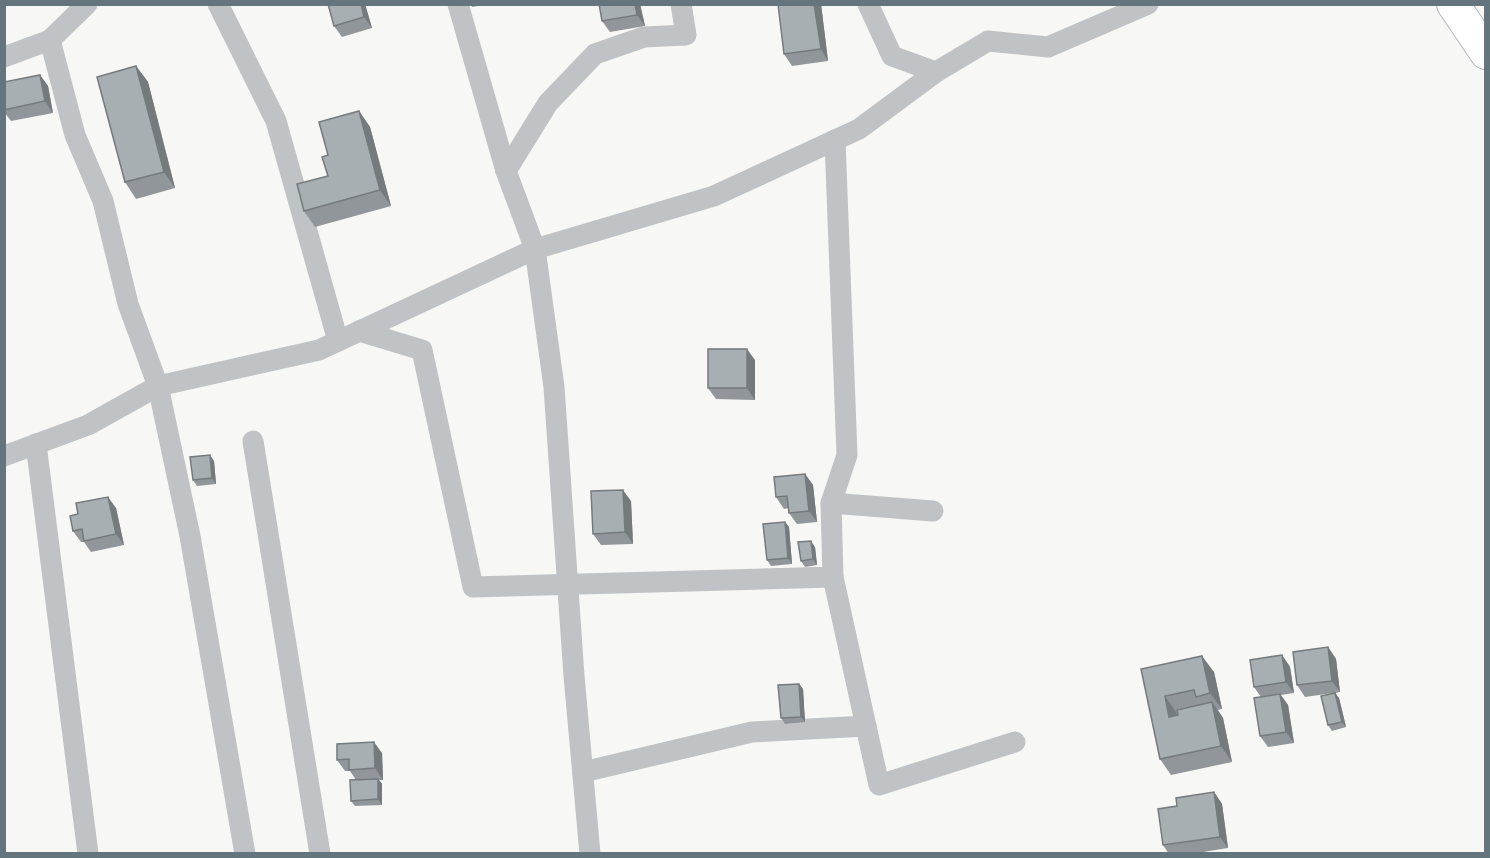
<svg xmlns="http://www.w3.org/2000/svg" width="1490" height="858" font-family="Raleway,sans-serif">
  <rect width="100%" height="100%" fill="#f7f7f5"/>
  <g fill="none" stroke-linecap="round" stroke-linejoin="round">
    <!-- secondary casing -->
    <g stroke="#b1b7bb" stroke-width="34">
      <polyline id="secondary" points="1453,4 1486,53"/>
    </g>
    <!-- street -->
    <g stroke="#bfc3c6" stroke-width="21">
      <polyline points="218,4 276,121 338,341"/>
      <polyline points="458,4 506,171 535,249 554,387 574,676 590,854"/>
      <polyline points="868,4 892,56 936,72 988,41 1048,47 1148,4"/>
      <polyline points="50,40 75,135 103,201 128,304 158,386 190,536 245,854"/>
      <polyline points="4,57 50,40 87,4"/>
      <polyline points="506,171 548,103 595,54 644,37 686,35 681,4"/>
      <polyline points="359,331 422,350 473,587 833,577 831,503 933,511"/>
      <polyline points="253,441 320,854"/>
      <polyline points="36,444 88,854"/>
      <polyline points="4,456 88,425 158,386 319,350 535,249 714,196 859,129 936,72"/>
      <polyline points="831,503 847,455 835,140"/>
      <polyline points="833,577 879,785 1015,742"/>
      <polyline points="583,772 752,732 866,726"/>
    </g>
    <!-- secondary -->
    <use href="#secondary" stroke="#fff" stroke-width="32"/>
  </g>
  <!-- wall -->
  <g fill="#90969a">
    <polygon points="328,4 365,4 372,28 342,37 334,26"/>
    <polygon points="471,4 490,4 472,7"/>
    <polygon points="640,4 645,26 610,32 602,21"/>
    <polygon points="821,4 828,61 792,66 784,54"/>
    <polygon points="136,66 148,82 175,188 136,199 125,182"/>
    <polygon points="40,75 48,86 53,113 11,121 4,112 4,82"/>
    <polygon points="359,111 370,127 391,206 315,227 304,211 328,176 328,155"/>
    <polygon points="755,360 755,400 716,399 708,388"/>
    <polygon points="214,461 216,484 197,486 193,480"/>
    <polygon points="805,474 813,485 817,522 797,524 789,513 789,508 784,509 776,497"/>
    <polygon points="631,501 633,544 601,545 593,534"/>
    <polygon points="116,508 124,545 91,552 84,542 81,542 73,531"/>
    <polygon points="785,522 789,527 792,564 771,566 767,560"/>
    <polygon points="815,547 817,565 805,567 801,561"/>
    <polygon points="1328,647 1336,659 1340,692 1335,693 1339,698 1346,727 1332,731 1328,725 1333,693 1305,697 1297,685"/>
    <polygon points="1282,655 1290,667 1294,693 1281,695 1288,705 1294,743 1268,747 1260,736 1261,697 1254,687"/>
    <polygon points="1141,669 1214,672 1222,709 1218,710 1223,718 1232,762 1171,775 1160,759"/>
    <polygon points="799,684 803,689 805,722 785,724 781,718"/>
    <polygon points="382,753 383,780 379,780 382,784 382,805 355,806 351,801 356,780 350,771 345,771 337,760"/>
    <polygon points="1214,792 1222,804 1228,848 1191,854 1169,854 1163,845 1177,806"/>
  </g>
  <!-- shaded-wall -->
  <g fill="#757a7d">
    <polygon points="361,4 365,4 372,28 364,17"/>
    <polygon points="635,4 640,4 645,26 637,15"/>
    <polygon points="814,4 821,4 828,61 821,49"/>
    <polygon points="136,66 148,82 175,188 164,172"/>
    <polygon points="40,75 48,86 53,113 45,101"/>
    <polygon points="359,111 370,127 391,206 380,190"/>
    <polygon points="747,349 755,360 755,400 747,388"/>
    <polygon points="210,455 214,461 216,484 212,478"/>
    <polygon points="805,474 813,485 817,522 809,511"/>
    <polygon points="623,490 631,501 633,544 625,532"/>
    <polygon points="108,497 116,508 124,545 116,534"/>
    <polygon points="785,522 789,527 792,564 788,558"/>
    <polygon points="811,541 815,547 817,565 813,559"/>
    <polygon points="1328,647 1336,659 1340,692 1332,681"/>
    <polygon points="1282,655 1290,667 1294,693 1286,682"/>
    <polygon points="1202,656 1214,672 1222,709 1210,693"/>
    <polygon points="799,684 803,689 805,722 801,717"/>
    <polygon points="1335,693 1339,698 1346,727 1342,722"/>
    <polygon points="1280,694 1288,705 1294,743 1286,732"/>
    <polygon points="1165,696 1176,712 1180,733 1169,717"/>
    <polygon points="1212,702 1223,718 1232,762 1221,746"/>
    <polygon points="374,742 382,753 383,780 375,768"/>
    <polygon points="378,779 382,784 382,805 378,799"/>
    <polygon points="1214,792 1222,804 1228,848 1220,837"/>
  </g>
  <!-- building -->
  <g fill="#a7afb3" stroke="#757a7d" stroke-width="1.5">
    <polygon points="328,4 361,4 364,17 334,26"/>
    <polygon points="599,4 635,4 637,15 602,21"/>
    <polygon points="778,4 814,4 821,49 784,54"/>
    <polygon points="136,66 164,172 125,182 97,77"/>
    <polygon points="40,75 45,101 4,110 4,82"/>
    <polygon points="359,111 380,190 304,211 297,184 328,176 322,157 328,155 319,122"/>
    <rect x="708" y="349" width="39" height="39"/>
    <polygon points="210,455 212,478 193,480 190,457"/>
    <polygon points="805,474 809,511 789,513 787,496 776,497 774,477"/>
    <polygon points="623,490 625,532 593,534 591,491"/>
    <polygon points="108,497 116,534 84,541 82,529 73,531 70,516 78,514 76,503"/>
    <polygon points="785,522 788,558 767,560 763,524"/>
    <polygon points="811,541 813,559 801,561 798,542"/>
    <polygon points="1328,647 1332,681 1297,685 1293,652"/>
    <polygon points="1282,655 1286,682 1254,687 1250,660"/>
    <polygon points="1202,656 1210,693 1196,697 1194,690 1165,696 1169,717 1178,715 1177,710 1212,702 1221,746 1160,759 1141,669"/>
    <polygon points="799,684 801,717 781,718 778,685"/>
    <polygon points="1335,693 1342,722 1328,725 1321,696"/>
    <polygon points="1280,694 1286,732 1260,736 1254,698"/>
    <polygon points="374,742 375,768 349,770 349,759 337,760 337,744"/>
    <polygon points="378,779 378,799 351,801 350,780"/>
    <polygon points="1214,792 1220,837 1163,845 1158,809 1177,806 1176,798"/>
  </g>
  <!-- border -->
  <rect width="1490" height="858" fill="none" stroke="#65757d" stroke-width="12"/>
</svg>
